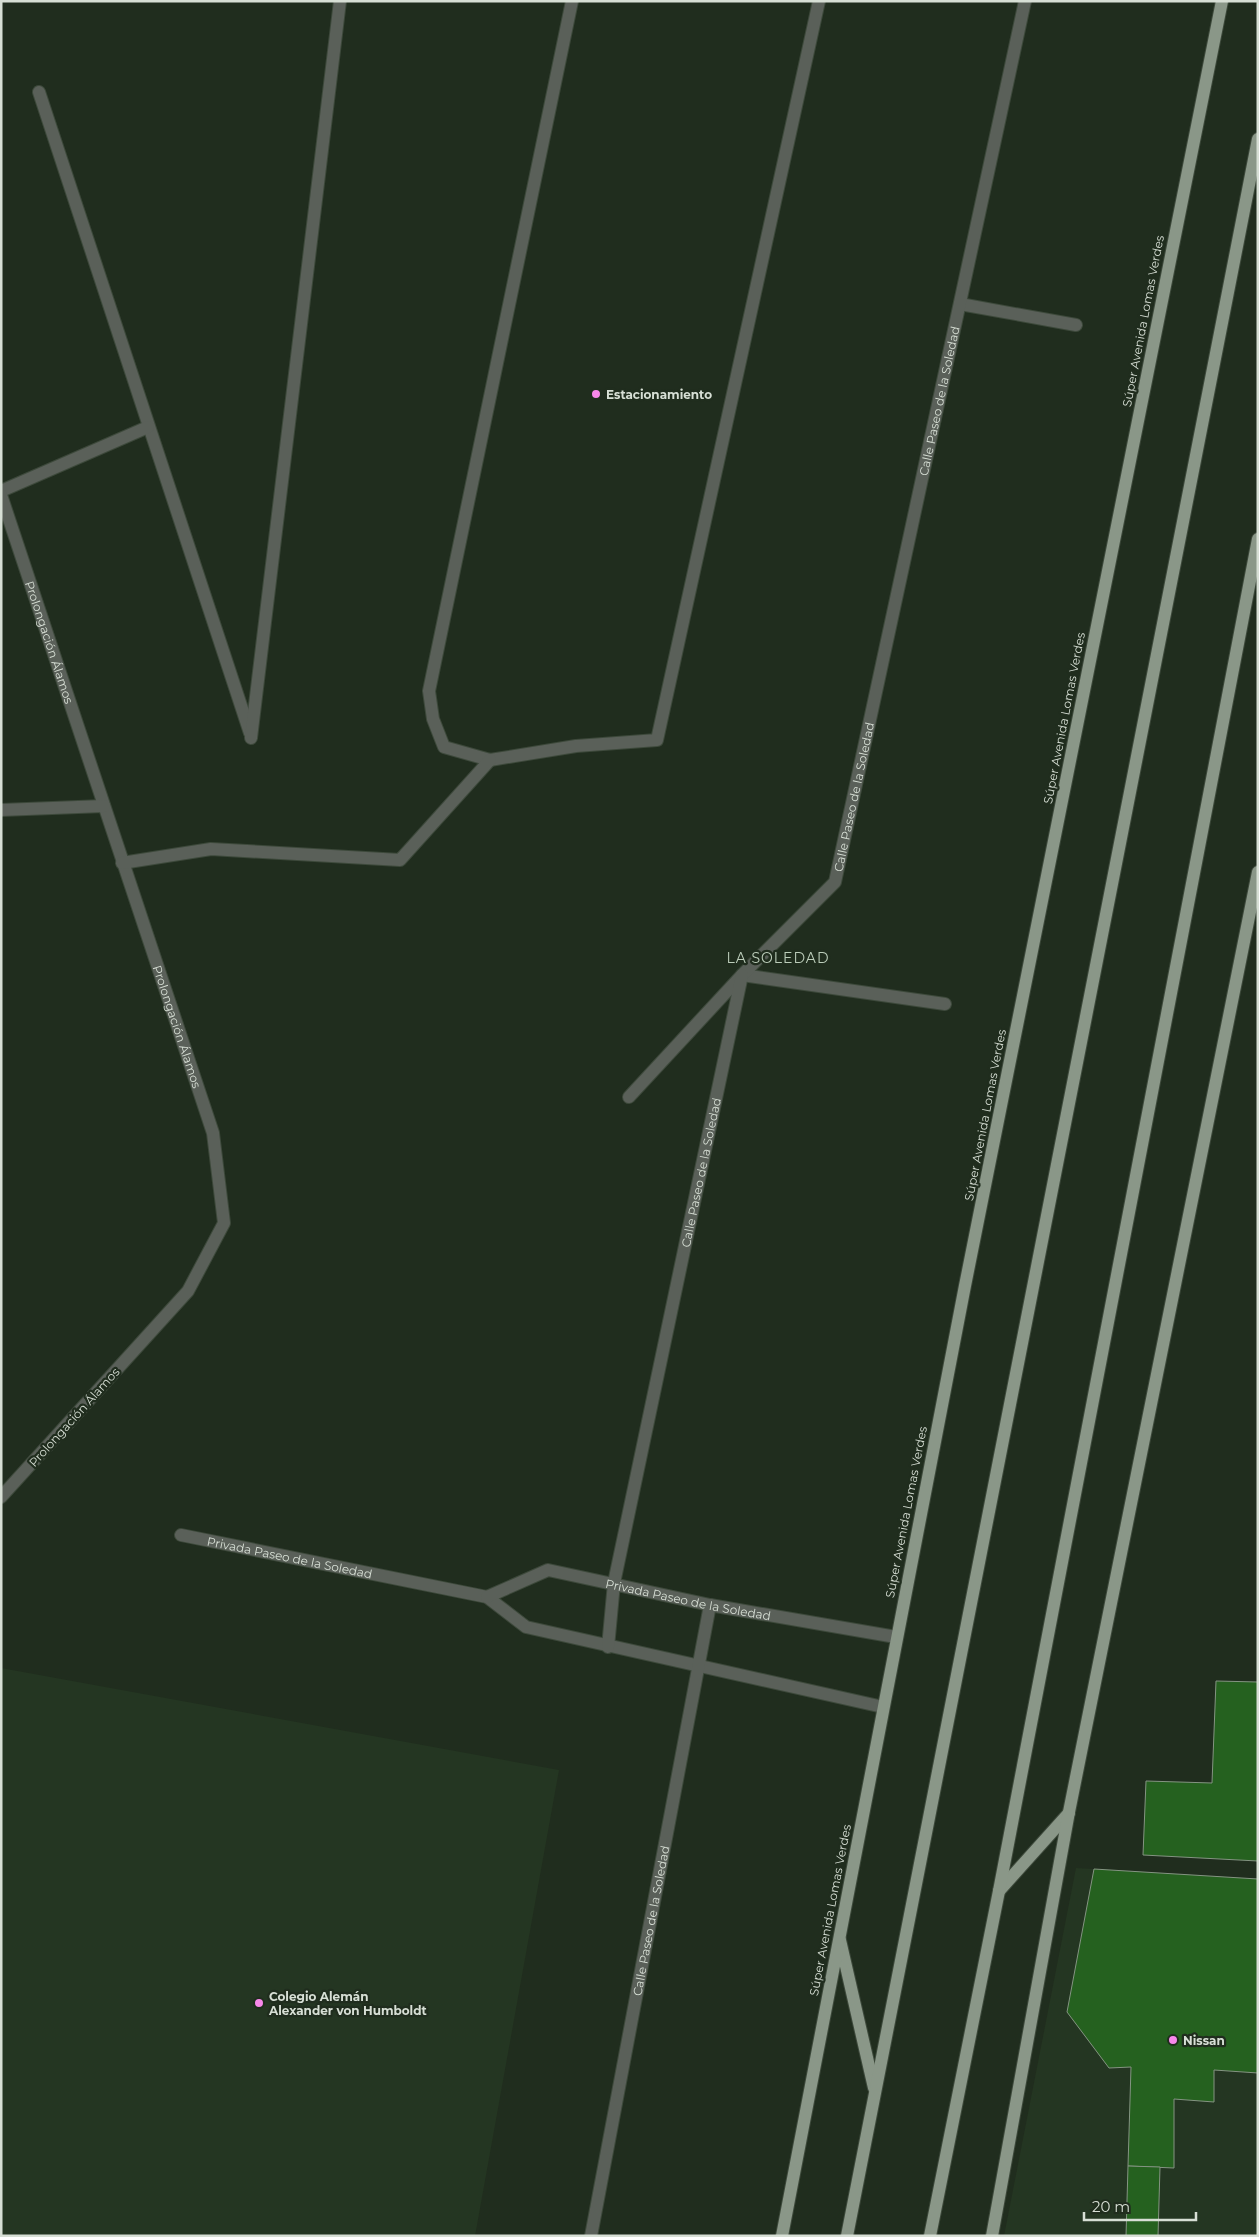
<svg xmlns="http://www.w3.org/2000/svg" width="1259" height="2237" font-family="Montserrat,sans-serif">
  <rect width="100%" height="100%" fill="#202d1e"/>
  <!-- built -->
  <g fill="#243622">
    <polygon points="1,1668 559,1770 475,2236 1,2236"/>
    <polygon points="1076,1868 1258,1879 1258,2236 1004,2236"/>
  </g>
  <!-- building -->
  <g fill="#25611f" stroke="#849482">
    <polygon points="1216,1681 1258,1682 1258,1861 1143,1855 1146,1781 1212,1783"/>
    <polygon points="1094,1869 1258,1879 1258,2073 1214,2070 1214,2102 1174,2099 1174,2168 1128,2166 1131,2067 1109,2068 1067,2012"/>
    <polygon points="1128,2166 1160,2167 1158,2236 1126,2236"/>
  </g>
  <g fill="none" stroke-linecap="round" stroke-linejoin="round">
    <!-- minor casing -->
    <g stroke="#3d493b" stroke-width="14">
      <g id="minor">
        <polyline points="572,1 429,691 433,719 444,747 490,760 576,746 657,740 819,1"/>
        <polyline points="39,92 250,733"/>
        <polyline points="960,304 1076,325"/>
        <polyline points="1,491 148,427"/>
        <path id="s1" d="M 1,495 L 213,1133 L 224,1223 L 188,1291 L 1,1497"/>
        <polyline points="251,738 340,1"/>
        <polyline points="1,810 104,806"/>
        <polyline points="122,863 211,849 400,860 490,760"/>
        <polyline points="742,975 945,1004"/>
        <path id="s2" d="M 629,1097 L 742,975 L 835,882 L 1025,1"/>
        <path id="s3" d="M 181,1535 L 487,1597 L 526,1627 L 883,1707"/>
        <path id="s4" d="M 487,1597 L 548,1570 L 710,1605 L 896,1637"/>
        <path id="s5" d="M 608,1647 L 614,1583 L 742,975"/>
        <path id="s6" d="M 591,2236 L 710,1605"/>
      </g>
    </g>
    <!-- major casing -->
    <g stroke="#3d493b" stroke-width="14">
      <g id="major">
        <polyline points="999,1891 1069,1813"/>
        <polyline points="840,1940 874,2088"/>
        <path d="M 782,2236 C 924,1490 1069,745 1222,1"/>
        <polyline points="847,2236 1258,139"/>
        <polyline points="930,2236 999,1891 1258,539"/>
        <polyline points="992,2236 1069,1812 1258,872"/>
      </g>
    </g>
    <!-- minor -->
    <use href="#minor" stroke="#5a6059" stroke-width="12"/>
    <!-- major -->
    <use href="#major" stroke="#8a9788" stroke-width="12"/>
  </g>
  <!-- markers -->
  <g fill="#f888ea" stroke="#202d1e" stroke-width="2">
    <circle cx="596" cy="394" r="5"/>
    <circle cx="259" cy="2003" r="5"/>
    <circle cx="1173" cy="2040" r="5"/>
  </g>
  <g text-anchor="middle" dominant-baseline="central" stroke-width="4.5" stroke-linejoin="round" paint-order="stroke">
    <!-- street labels -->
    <g font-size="12" fill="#d7dfd5" stroke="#202d1e">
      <text transform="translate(1143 321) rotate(-79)">Súper Avenida Lomas Verdes</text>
      <text stroke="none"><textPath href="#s2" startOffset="790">Calle Paseo de la Soledad</textPath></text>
      <text stroke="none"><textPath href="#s1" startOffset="155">Prolongación Álamos</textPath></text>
      <text transform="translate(1064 718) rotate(-79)">Súper Avenida Lomas Verdes</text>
      <text stroke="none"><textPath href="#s2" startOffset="385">Calle Paseo de la Soledad</textPath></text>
      <text stroke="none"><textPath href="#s1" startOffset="560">Prolongación Álamos</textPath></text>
      <text transform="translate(985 1115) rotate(-79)">Súper Avenida Lomas Verdes</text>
      <text stroke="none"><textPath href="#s5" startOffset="484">Calle Paseo de la Soledad</textPath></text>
      <text transform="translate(74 1417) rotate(-48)">Prolongación Álamos</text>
      <text transform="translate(906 1512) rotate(-79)">Súper Avenida Lomas Verdes</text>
      <text stroke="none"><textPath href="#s3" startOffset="111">Privada Paseo de la Soledad</textPath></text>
      <text stroke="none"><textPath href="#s4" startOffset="210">Privada Paseo de la Soledad</textPath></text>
      <text transform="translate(830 1910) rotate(-79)">Súper Avenida Lomas Verdes</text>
      <text stroke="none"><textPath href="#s6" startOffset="321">Calle Paseo de la Soledad</textPath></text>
    </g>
    <!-- poi labels -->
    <g font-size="12" font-weight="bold" fill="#d7dfd5" stroke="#202d1e" text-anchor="start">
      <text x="606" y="394">Estacionamiento</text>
      <text x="269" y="1996">Colegio Alemán<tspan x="269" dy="14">Alexander von Humboldt</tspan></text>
      <text x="1183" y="2040">Nissan</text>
    </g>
    <!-- neighbourhood labels -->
    <g font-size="14" letter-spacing="1" fill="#bdcebb" stroke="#202d1e">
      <text x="778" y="958">LA SOLEDAD</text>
    </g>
  </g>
  <!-- border -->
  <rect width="1259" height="2237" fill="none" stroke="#d7dfd5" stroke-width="5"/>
  <!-- scale -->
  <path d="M1084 2212v8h112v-8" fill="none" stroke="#d7dfd5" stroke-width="2.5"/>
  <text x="1092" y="2212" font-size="15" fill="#d7dfd5" stroke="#202d1e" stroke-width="4" paint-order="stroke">20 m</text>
</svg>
